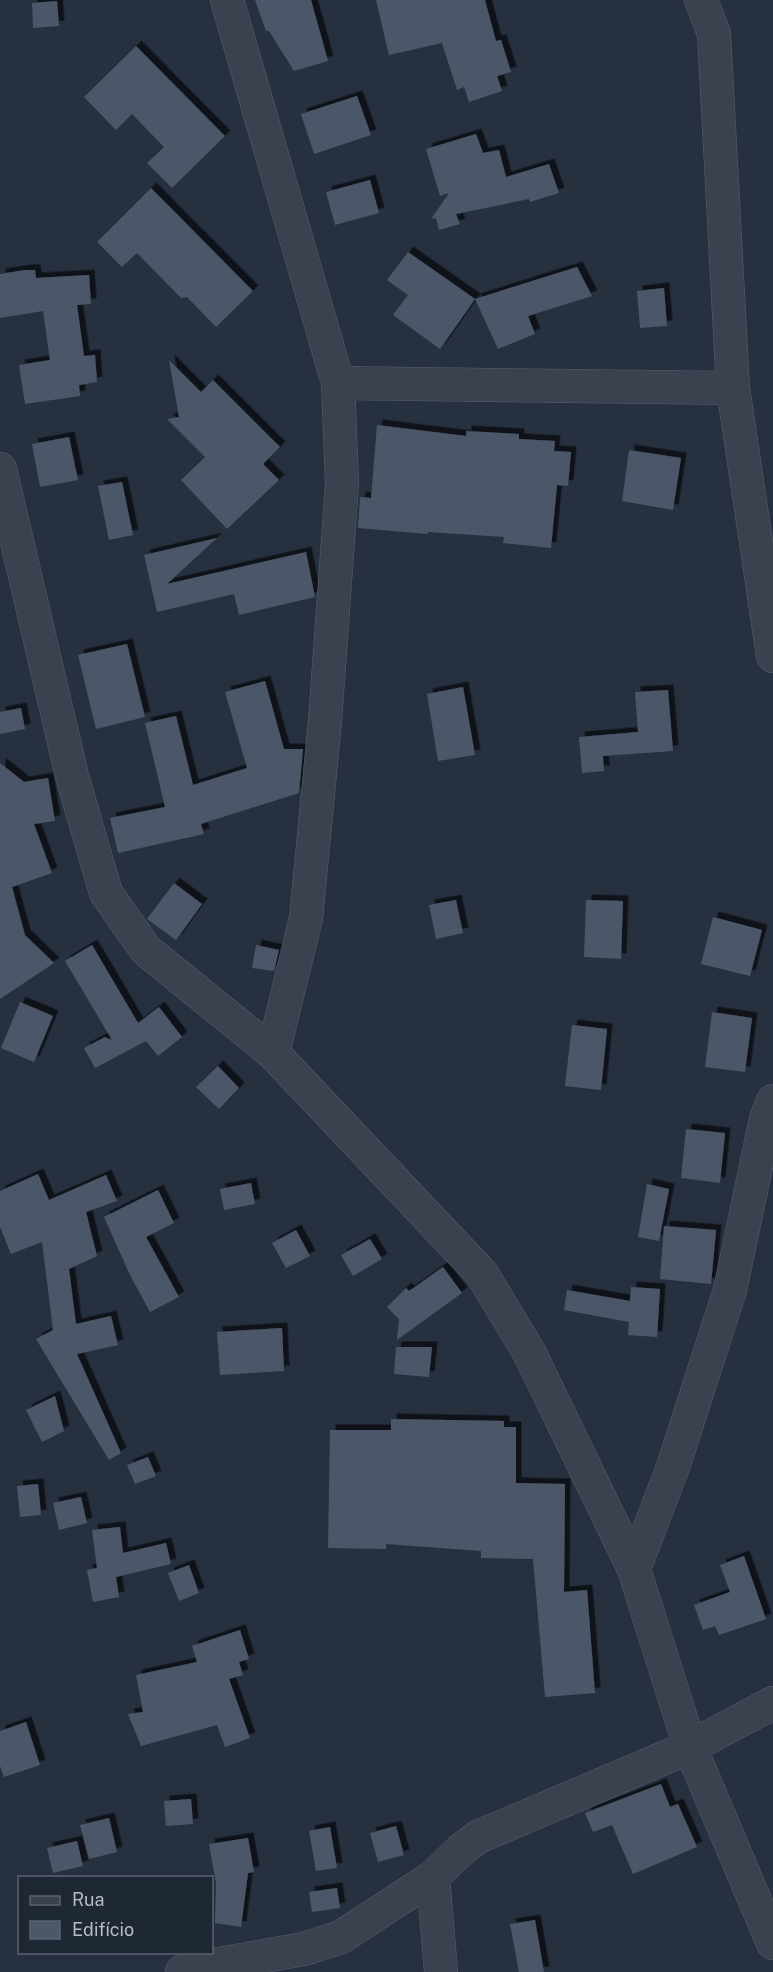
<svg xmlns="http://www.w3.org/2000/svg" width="773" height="1972" font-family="'Public Sans',sans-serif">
  <defs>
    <filter id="shadow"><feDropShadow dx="5.5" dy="-5.5" stdDeviation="0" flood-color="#0009"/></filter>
  </defs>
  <rect width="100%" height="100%" fill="#26303f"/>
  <!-- building -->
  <g fill="#4c5767" filter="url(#shadow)">
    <polygon points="255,0 311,0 328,61 294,71 269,31 266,31"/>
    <polygon points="376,0 485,0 496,41 501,40 511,72 497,76 502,91 469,102 464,87 457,90 442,43 389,55"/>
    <polygon points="57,1 59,26 33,28 32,3"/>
    <polygon points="136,46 225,136 172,188 147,163 164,147 132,114 116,130 84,97"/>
    <polygon points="357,96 371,135 314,154 301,114"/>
    <polygon points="476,134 483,153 499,150 506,177 549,164 559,193 530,202 529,199 456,214 460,224 439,230 436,218 431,219 449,193 440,196 426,149"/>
    <polygon points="370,180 379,213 335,225 326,192"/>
    <polygon points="151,188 253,291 216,327 187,297 181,298 137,253 122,267 97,242"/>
    <polygon points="408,252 475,299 440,349 393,315 408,295 387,280"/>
    <polygon points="577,267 592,296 528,316 535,334 498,349 475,299"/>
    <polygon points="25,270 35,270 36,278 89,275 91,304 77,305 84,356 95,355 97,382 79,385 80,396 25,404 19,365 50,360 43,311 0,318 0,274"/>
    <polygon points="664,288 667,326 640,328 637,291"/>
    <polygon points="169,360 201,392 213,380 280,447 263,464 279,480 227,529 181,480 205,457 167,419 179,417"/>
    <polygon points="377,425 466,436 466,431 519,434 519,439 555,441 554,451 571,452 568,486 557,485 551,548 503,543 504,537 428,532 428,534 358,528 360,497 371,498"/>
    <polygon points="69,437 78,480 40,487 32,444"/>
    <polygon points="629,450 681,458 673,510 622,501"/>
    <polygon points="122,482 133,535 109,540 98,486"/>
    <polygon points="217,538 167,584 306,552 315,597 239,615 234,594 157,612 144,555"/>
    <polygon points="127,644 145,717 96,729 78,655"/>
    <polygon points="265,681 284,749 303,749 299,793 201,824 204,834 118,853 110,818 165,807 145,723 176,716 193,785 247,768 225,692"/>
    <polygon points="463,687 475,755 438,761 427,694"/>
    <polygon points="668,690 673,751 603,756 604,771 582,773 579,737 638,732 635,692"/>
    <polygon points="21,708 25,729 0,734 0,712"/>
    <polygon points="0,763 24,782 48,778 55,821 34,824 52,873 12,887 25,935 54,963 0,999"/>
    <polygon points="174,883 202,904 176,940 147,919"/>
    <polygon points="456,900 463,933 436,939 429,905"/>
    <polygon points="586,900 623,901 621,959 584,957"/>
    <polygon points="713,917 762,930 750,976 701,964"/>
    <polygon points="92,945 138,1023 159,1007 182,1037 158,1056 146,1041 95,1068 84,1048 105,1037 112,1040 65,961"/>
    <polygon points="256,945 279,950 274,971 252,968"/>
    <polygon points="20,1002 53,1016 34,1062 1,1048"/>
    <polygon points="712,1012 752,1018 745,1072 705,1067"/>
    <polygon points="572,1025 607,1029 601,1090 565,1086"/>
    <polygon points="218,1066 239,1088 219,1109 196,1087"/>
    <polygon points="686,1129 725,1133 720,1183 681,1178"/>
    <polygon points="38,1174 49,1200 106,1175 117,1201 86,1212 97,1256 69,1269 76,1324 111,1316 118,1345 77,1354 121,1453 109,1460 36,1339 53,1330 42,1242 11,1254 0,1227 0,1191"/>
    <polygon points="251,1183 255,1204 224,1210 220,1189"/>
    <polygon points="647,1184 669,1189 659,1241 638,1237"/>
    <polygon points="158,1190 174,1223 146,1237 179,1297 150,1312 130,1275 104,1217"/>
    <polygon points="664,1226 716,1230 711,1284 660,1279"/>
    <polygon points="296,1230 310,1256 286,1268 272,1243"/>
    <polygon points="370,1239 382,1259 353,1276 341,1255"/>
    <polygon points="443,1267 462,1293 397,1340 399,1319 387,1307 406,1288 409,1291"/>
    <polygon points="631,1287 660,1289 657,1337 628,1335 629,1322 564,1310 567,1290 630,1301"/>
    <polygon points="282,1328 284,1371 220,1375 217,1332"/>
    <polygon points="396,1347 432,1347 429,1377 394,1374"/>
    <polygon points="55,1396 64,1431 42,1442 26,1410"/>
    <polygon points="391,1419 504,1421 504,1427 516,1427 516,1483 565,1484 564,1592 587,1590 595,1693 545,1697 533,1559 481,1558 481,1551 386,1544 386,1549 328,1548 330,1430 391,1430"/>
    <polygon points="148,1457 156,1476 135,1484 127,1465"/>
    <polygon points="38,1484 41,1515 20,1517 17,1486"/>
    <polygon points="81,1497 87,1523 59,1530 53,1503"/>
    <polygon points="120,1527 123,1553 166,1543 171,1564 116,1577 119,1597 93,1602 87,1570 97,1568 92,1530"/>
    <polygon points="744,1556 766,1619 719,1635 715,1626 703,1630 694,1605 730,1592 720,1565"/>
    <polygon points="189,1565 199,1593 179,1601 168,1573"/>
    <polygon points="240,1630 249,1659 239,1662 243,1675 229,1679 250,1738 225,1747 217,1725 141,1746 128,1714 143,1712 136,1675 197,1662 192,1646"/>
    <polygon points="26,1722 40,1765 4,1777 0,1766 0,1731"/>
    <polygon points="661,1784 670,1807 678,1804 697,1847 633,1874 612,1825 593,1832 585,1813"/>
    <polygon points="191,1799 193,1824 166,1826 164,1801"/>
    <polygon points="109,1818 117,1852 89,1859 80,1825"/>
    <polygon points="396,1826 404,1855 378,1862 370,1833"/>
    <polygon points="330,1827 337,1868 316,1871 309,1831"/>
    <polygon points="248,1838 254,1872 248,1873 241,1927 215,1923 216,1883 209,1844"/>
    <polygon points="77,1841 83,1866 53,1873 47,1848"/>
    <polygon points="337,1888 340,1908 312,1912 309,1892"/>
    <polygon points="535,1920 544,1972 519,1972 510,1924"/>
  </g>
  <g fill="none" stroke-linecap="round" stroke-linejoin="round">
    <!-- minor casing -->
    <g stroke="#57606c" stroke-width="34">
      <g id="minor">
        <polyline points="227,0 338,383 342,484 325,721 306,918 273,1053"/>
        <polyline points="701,0 714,34 733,388 773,656"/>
        <polyline points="338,383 733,388"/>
        <polyline points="0,469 72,776 106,893 146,950 273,1053 482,1274 529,1352 634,1569 690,1747 773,1943"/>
        <polyline points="634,1569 673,1467 730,1290 766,1119 773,1101"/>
        <polyline points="433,1877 441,1972"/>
        <polyline points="182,1972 184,1970 304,1949 341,1937 433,1877 461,1850 478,1837 690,1747 773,1703"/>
      </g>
    </g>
    <!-- minor -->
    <use href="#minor" stroke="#3a424f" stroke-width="33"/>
  </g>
  <!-- legend -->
  <rect x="18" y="1876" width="195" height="78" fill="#1e2734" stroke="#5b6370" stroke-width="1.5"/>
  <rect x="30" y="1896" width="30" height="9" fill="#3a424f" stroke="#5b6370" stroke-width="1.5"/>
  <text x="72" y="1906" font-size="18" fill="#b6bdc9">Rua</text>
  <rect x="30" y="1921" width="30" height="18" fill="#4c5767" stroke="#5b6370" stroke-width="1.5"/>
  <text x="72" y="1936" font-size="18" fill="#b6bdc9">Edifício</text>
</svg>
